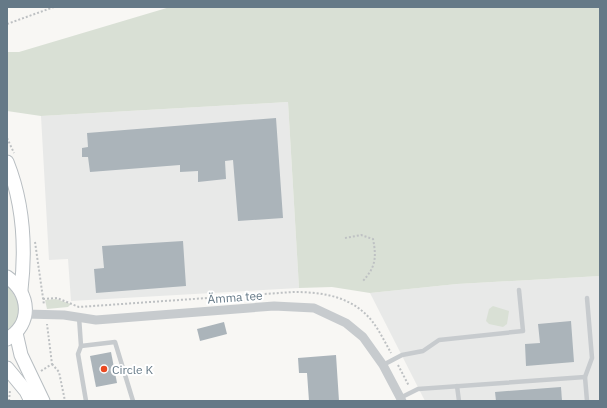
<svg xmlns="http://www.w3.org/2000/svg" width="607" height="408" font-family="'IBM Plex Sans',sans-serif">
  <rect width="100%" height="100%" fill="#f8f7f4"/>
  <!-- built -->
  <g fill="#e8e9e8">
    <polygon points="288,102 299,288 71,301 68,259 49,260 41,116"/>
    <polygon points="600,276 600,401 425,401 370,293 457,284"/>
  </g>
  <!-- green -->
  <g fill="#d9e0d5">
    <polygon points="170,7 600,7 600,276 457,284 370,293 332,287 299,288 288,102 41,116 7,111 7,52 19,52"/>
    <polygon points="7,284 20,304 18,321 7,334"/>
    <polygon points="56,299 71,304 68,307 47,309 45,300"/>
    <polygon points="493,306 509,311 507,324 503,327 489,324 486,321 489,309"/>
  </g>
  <!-- building -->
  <g fill="#abb4ba">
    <polygon points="276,118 283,218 238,221 233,160 225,161 226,179 198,182 198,171 180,172 180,165 90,172 88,157 82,157 82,148 88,147 87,133"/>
    <polygon points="183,241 186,286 96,293 94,269 104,268 102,246"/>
    <polygon points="571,321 574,362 526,366 525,344 540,343 538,324"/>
    <polygon points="224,322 227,334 200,341 197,329"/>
    <polygon points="111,352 117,383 96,387 90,356"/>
    <polygon points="336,355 339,401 309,401 307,373 299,373 298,358"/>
    <polygon points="561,387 562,401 496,401 495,392"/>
  </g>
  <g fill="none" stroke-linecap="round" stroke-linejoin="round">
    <!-- secondary casing -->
    <g stroke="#b7bdc1" stroke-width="15">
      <g id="secondary">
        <path d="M 7,162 C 23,202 26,247 21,290"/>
        <path d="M 7,277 C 30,293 33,324 7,339"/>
        <polyline points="16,333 21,355 43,401"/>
        <polyline points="7,368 26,391 31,401"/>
      </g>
    </g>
    <!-- path -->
    <g stroke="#bec1c3" stroke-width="2" stroke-dasharray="2 2" stroke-linecap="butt">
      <polyline points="7,24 54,7"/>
      <polyline points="7,138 14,153"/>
      <path d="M 345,238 L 361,235 L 373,239 C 377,259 375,268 362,282"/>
      <polyline points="35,242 44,305"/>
      <path d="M 43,299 L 57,298 L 79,307 L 293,292 C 322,292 352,296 372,321 C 379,330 385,342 391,353"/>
      <polyline points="52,364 59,372 65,401"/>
      <polyline points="398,365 409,386"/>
      <polyline points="41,371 52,364 47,324"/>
      <polyline points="9,401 10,390"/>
    </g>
    <!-- lane -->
    <g stroke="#c7cbce" stroke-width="4.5">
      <polyline points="79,317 81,346 78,354 86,401"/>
      <polyline points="81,346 115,342 133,401"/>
      <polyline points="383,365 402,355 423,351 439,340 523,331 519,290"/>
      <polyline points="585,377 592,358 587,298"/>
      <polyline points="457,386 459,401"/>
      <polyline points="400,398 418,389 585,377 587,401"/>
    </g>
    <!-- street -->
    <polyline stroke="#c7cbce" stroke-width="9" points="25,314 64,315 96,320 274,306 314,308 346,323 363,337 383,365 402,401"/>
    <!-- secondary -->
    <use href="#secondary" stroke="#fff" stroke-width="13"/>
  </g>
  <!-- markers -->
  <circle fill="#ea4921" stroke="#fff" stroke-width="1.5" cx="104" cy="369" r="4"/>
  <g text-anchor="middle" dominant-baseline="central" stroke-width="4" stroke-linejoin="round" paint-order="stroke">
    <!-- street labels -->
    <g font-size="12" fill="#657987" stroke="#fff">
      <text transform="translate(235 297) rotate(-4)">Ämma tee</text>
    </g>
    <!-- poi labels -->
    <g font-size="12" fill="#657987" stroke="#fff" text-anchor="start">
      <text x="112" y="369">Circle K</text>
    </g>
  </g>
  <!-- border -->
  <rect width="607" height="408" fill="none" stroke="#657987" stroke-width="16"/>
</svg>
